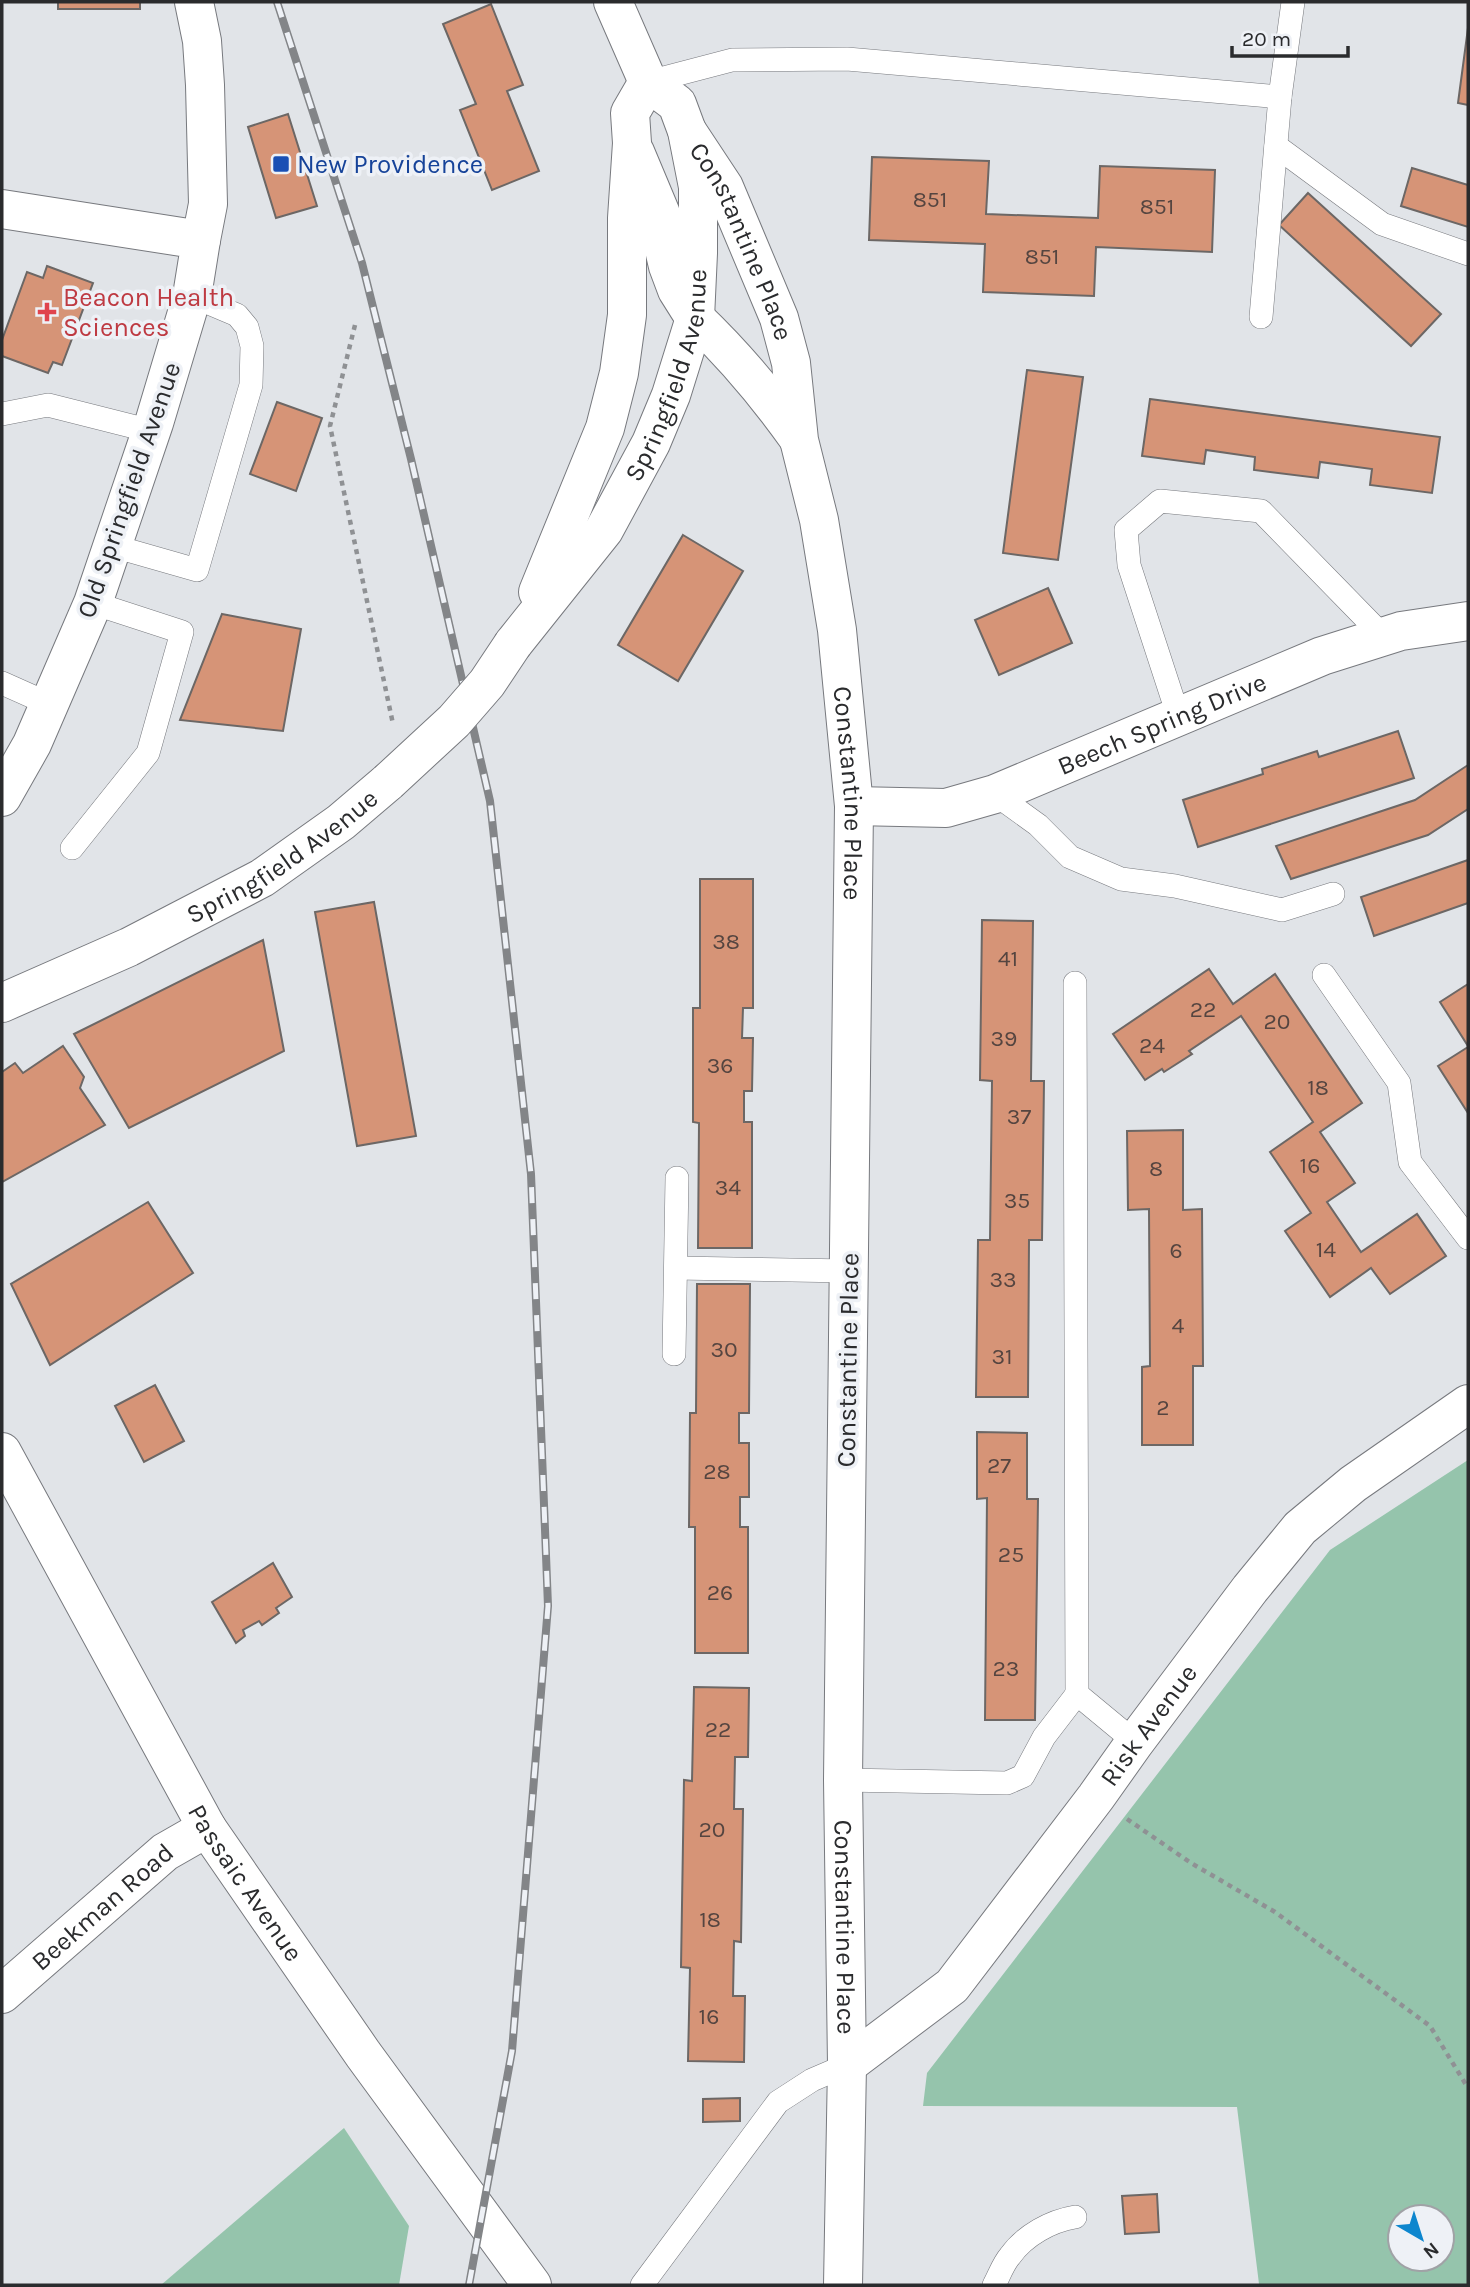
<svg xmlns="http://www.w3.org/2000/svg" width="1470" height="2287" font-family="Karla,sans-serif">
  <rect width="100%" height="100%" fill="#e1e4e8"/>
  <!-- green -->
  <g fill="#95c4ac" fill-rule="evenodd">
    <path d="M 1468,1460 L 1468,2285 L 1255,2285 L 1259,2284 L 1237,2107 L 923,2106 L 927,2073 L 1330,1550 ZM 1400,2217 L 1442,2217 L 1442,2259 L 1400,2259 Z"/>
    <polygon points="344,2128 409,2226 399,2285 161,2285"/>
  </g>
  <!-- building -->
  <g fill="#d69477" stroke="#6c6765" stroke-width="2">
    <rect x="58" y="2" width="82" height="7"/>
    <polygon points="491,4 523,85 507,91 539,171 492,190 460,110 476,104 443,24"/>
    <polygon points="1468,28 1468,105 1458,103"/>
    <polygon points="288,114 317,206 276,218 248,127"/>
    <polygon points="872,157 989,161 986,214 1098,218 1100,166 1215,170 1212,252 1096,247 1094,296 983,292 985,244 869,240"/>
    <polygon points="1412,168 1468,185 1468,227 1401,206"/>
    <polygon points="1308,193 1441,314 1411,346 1279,225"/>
    <polygon points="47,266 93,283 62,365 53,362 48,373 2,356 2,340 27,272 43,278"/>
    <polygon points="1027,370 1083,377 1058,560 1003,553"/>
    <polygon points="1150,399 1440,437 1432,493 1370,485 1372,469 1320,462 1318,478 1254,470 1255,457 1206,450 1204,464 1142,456"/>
    <polygon points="277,402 322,418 296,491 250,474"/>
    <polygon points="683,535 743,571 678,681 618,645"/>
    <polygon points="1048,588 1072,643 999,675 975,620"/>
    <polygon points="222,614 301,629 283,731 180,720"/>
    <polygon points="1398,731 1414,778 1198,847 1183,800 1263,774 1262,769 1317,751 1319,757"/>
    <polygon points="1468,765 1468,809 1428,835 1291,879 1276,846 1415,800"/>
    <polygon points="1468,860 1468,903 1374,936 1361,897"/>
    <polygon points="700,879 753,879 753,1008 743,1008 742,1038 753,1038 752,1091 744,1091 744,1122 752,1122 752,1248 698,1248 699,1123 693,1122 693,1008 700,1008"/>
    <polygon points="374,902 416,1136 357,1146 315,912"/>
    <polygon points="982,920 1033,921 1031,1081 1044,1081 1042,1240 1029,1240 1028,1397 976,1397 978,1240 990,1240 992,1081 980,1080"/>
    <polygon points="263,940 284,1051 129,1128 74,1034"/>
    <polygon points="1209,969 1233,1004 1275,974 1362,1103 1320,1132 1355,1183 1327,1202 1361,1252 1417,1214 1446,1256 1390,1294 1371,1268 1330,1297 1285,1231 1311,1213 1270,1152 1313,1122 1241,1016 1189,1051 1192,1054 1164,1072 1162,1069 1145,1080 1113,1034"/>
    <polygon points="1468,984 1468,1046 1440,1002"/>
    <polygon points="63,1046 84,1077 80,1088 105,1125 2,1182 2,1072 15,1063 23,1073"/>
    <polygon points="1468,1047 1468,1113 1438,1066"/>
    <polygon points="1183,1130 1183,1210 1202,1209 1203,1366 1193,1366 1193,1445 1142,1445 1142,1367 1150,1366 1149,1209 1128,1210 1127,1131"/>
    <polygon points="148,1202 193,1273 50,1365 11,1284"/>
    <polygon points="697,1284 750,1284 749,1413 739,1413 739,1443 749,1443 749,1497 740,1497 740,1527 748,1527 748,1653 695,1653 695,1527 689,1527 690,1413 696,1413"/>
    <polygon points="155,1385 184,1441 144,1462 115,1406"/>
    <polygon points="977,1432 1027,1433 1027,1499 1038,1499 1035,1720 985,1720 987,1498 977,1499"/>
    <polygon points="273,1563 292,1597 276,1608 279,1613 262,1625 259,1621 243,1630 245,1636 236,1643 212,1602"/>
    <polygon points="694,1687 749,1688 748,1757 735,1757 734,1809 743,1809 741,1942 734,1941 733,1996 745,1996 744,2062 688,2061 690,1968 681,1967 684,1780 692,1781"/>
    <polygon points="740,2098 740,2121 703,2122 703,2099"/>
    <polygon points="1157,2194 1159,2232 1125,2234 1122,2196"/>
  </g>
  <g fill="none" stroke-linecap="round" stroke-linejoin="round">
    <!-- service casing -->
    <g stroke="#77797e" stroke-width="24">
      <g id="service">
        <polyline points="648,82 732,60 847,59 1280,97"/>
        <polyline points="1276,146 1382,224 1468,254"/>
        <polyline points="1261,317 1280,97 1293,2"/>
        <polyline points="2,414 48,405 151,431"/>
        <polyline points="113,546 197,570 251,385 252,346 247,327 237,315 192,296"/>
        <polyline points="2,683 49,704"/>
        <polyline points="1178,715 1129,565 1126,530 1160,501 1261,511 1383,636"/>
        <polyline points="995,794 1038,825 1070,857 1121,879 1175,886 1282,910 1333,894"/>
        <polyline points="72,848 148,753 182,632 93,603"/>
        <polyline points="1324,975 1399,1083 1410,1162 1468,1238"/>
        <polyline points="1075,983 1077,1694 1135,1742"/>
        <polyline points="676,1268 849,1271"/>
        <polyline points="674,1354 677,1178"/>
        <polyline points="843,1780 1007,1783 1023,1776 1044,1737 1077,1694"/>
        <polyline points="642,2285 778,2102 812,2080 847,2065"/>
        <path d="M 994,2285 C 999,2276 1003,2264 1010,2256 C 1025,2235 1051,2221 1075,2217"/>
      </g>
    </g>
    <!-- minor casing -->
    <g stroke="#77797e" stroke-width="40">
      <g id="minor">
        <polyline points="194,2 202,41 205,85 208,204 201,240"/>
        <path id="s1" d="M 854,806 L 946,808 L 995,794 L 1322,656 L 1401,631 L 1468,621"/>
        <path id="s2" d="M 2,1994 L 165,1852 L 207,1828"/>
        <path id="s3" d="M 847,2065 L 952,1986 L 1096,1797 L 1135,1742 L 1250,1589 L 1300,1528 L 1353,1484 L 1468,1404"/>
      </g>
    </g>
    <!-- tertiary casing -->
    <g stroke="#77797e" stroke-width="40">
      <g id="tertiary">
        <path id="s4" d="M 687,131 L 724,187 L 779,318 L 791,363 L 799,440 L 819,520 L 837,630 L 854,806 L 843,1780 L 847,2065 L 843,2285"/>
        <polyline points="2,209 201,240 192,296 154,423 93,603 32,744 2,797"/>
        <path d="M 695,318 C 735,356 766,393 798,438"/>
      </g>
    </g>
    <!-- primary casing -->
    <g stroke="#77797e" stroke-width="40">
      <g id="primary">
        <polyline points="635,152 661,214 663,245 668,266 677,290 694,317"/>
        <polyline points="538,592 605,428 619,373 627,315 627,218 632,143 630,113 648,82"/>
        <path id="s5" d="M 513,644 L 604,530 L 651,443 L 671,395 L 695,318 L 698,253 L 698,187 L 687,131 L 677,104 L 648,82 L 613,2"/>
        <path id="s6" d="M 2,1003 L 129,947 L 262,878 L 341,822 L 388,782"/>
        <path id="s7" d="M 2,1452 L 207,1828 L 363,2054 L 532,2285"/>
      </g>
    </g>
    <!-- path -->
    <g stroke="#8f9194" stroke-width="4.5" stroke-dasharray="5 5" stroke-linecap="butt">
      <polyline points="355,325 330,426 393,724"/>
      <polyline points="1127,1819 1191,1863 1275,1912 1430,2026 1468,2088"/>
    </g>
    <!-- service -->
    <use href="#service" stroke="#fff" stroke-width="23"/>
    <!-- minor -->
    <use href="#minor" stroke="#fff" stroke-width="38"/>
    <!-- tertiary -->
    <use href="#tertiary" stroke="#fff" stroke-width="38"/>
    <!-- primary -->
    <use href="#primary" stroke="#fff" stroke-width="38"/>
    <!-- rail casing -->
    <g stroke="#838588" stroke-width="8">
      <polyline id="rail" points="277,2 362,263 411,459 490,801 531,1174 548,1606 512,2051 469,2285"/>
    </g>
    <!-- rail -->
    <use href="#rail" stroke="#eef1f6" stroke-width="5" stroke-dasharray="16" stroke-linecap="butt"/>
    <!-- primary-bridge casing -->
    <g stroke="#77797e" stroke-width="40" stroke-linecap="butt">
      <polyline id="primary-bridge" points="388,782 454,721 487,683 513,644"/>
    </g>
    <!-- primary-bridge -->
    <use href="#primary-bridge" stroke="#fff" stroke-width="38"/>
  </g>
  <!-- markers -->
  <rect fill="#1a4fb4" stroke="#eef1f6" stroke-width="2.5" x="272" y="155" width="18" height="18" rx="3.5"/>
  <path fill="#e0444e" stroke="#eef1f6" stroke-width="2.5" d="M43.5 301.5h7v7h7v7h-7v7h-7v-7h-7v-7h7z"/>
  <g text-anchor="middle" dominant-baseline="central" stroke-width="7" stroke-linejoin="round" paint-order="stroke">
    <!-- number labels -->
    <g font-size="23" fill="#554540">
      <text x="930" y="199">851</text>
      <text x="1157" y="206">851</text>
      <text x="1042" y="256">851</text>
      <text x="726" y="941">38</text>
      <text x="1008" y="958">41</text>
      <text x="1203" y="1009">22</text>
      <text x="1277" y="1021">20</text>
      <text x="1004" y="1038">39</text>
      <text x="1152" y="1045">24</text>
      <text x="720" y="1065">36</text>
      <text x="1318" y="1087">18</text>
      <text x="1019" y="1116">37</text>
      <text x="1310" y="1165">16</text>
      <text x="1156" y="1168">8</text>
      <text x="728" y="1187">34</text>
      <text x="1017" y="1200">35</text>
      <text x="1326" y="1249">14</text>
      <text x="1176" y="1250">6</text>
      <text x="1003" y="1279">33</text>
      <text x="1178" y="1325">4</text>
      <text x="724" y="1349">30</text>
      <text x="1002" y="1356">31</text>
      <text x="1163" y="1407">2</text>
      <text x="999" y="1465">27</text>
      <text x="717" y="1471">28</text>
      <text x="1011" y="1554">25</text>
      <text x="720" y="1592">26</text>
      <text x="1006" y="1668">23</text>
      <text x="718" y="1729">22</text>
      <text x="712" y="1829">20</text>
      <text x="710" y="1919">18</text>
      <text x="709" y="2016">16</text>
    </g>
    <!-- transit labels -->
    <g font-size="26" fill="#164399" stroke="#eef1f6" text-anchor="start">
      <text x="297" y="164">New Providence</text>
    </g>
    <!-- street labels -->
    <g font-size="26" fill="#2a2b2d" stroke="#eef1f6">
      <text stroke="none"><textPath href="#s4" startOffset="124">Constantine Place</textPath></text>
      <text stroke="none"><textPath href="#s5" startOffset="315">Springfield Avenue</textPath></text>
      <text transform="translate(129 490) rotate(-71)">Old Springfield Avenue</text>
      <text stroke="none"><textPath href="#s1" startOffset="324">Beech Spring Drive</textPath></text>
      <text stroke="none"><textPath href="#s4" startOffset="691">Constantine Place</textPath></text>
      <text stroke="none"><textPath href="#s6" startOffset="317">Springfield Avenue</textPath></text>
      <text transform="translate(848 1360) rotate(-89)">Constantine Place</text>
      <text stroke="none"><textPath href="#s3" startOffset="458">Risk Avenue</textPath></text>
      <text stroke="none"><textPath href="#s7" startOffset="495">Passaic Avenue</textPath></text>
      <text stroke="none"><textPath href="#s2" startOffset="133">Beekman Road</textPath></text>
      <text stroke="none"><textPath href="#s4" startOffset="1825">Constantine Place</textPath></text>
    </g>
    <!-- health labels -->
    <g font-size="26" fill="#be3a42" stroke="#eef1f6" text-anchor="start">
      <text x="63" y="297">Beacon Health<tspan x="63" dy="30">Sciences</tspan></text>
    </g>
  </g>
  <!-- border -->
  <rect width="1470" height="2287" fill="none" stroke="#2a2b2d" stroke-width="7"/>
  <!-- north arrow -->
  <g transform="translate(1421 2238) rotate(141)"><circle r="33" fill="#eef1f6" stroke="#a0a2a6" stroke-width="2"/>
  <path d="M0-5L12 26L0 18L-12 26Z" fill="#0d86ce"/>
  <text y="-10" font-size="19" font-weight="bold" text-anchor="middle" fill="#2a2b2d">N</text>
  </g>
  <!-- scale -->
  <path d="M1232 46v10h116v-10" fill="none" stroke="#2a2b2d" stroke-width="3.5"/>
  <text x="1242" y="46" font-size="21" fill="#2a2b2d" stroke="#eef1f6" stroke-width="5" paint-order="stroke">20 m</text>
</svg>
